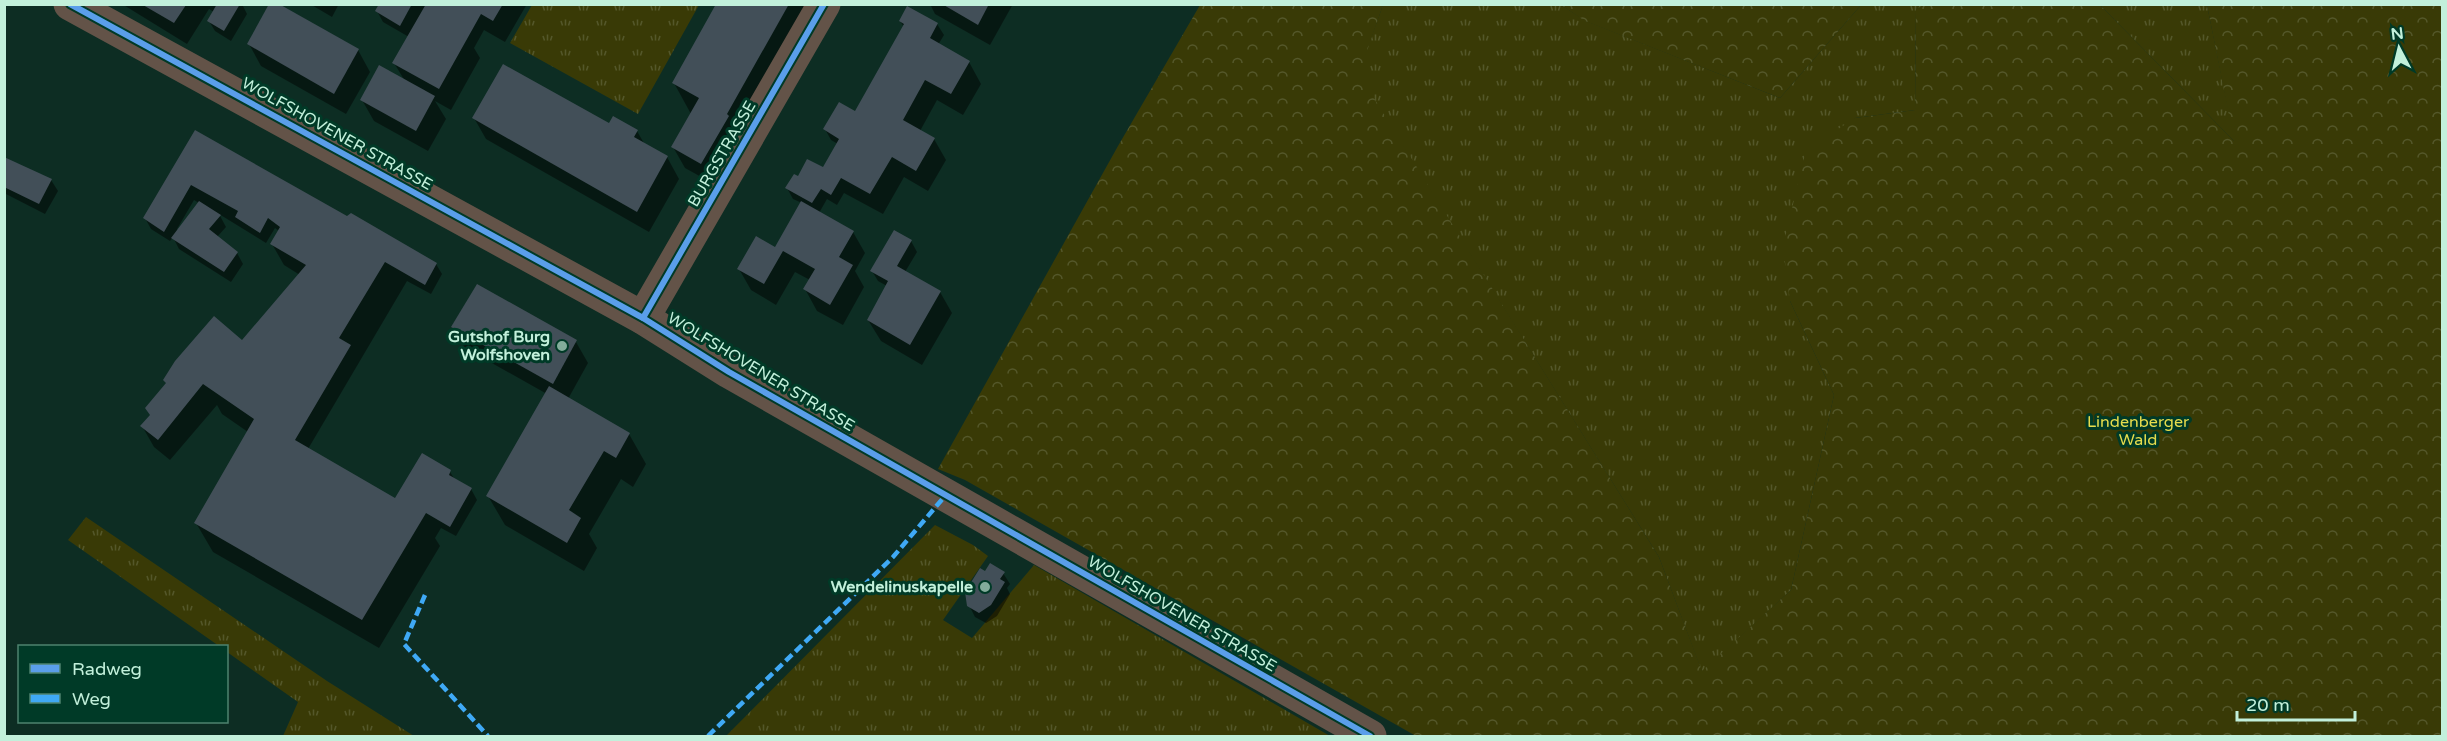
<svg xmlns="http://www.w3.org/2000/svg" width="2447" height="741" font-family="'Varela Round',sans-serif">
  <defs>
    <pattern id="grass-tufts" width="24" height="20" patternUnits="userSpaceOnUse" patternTransform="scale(1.5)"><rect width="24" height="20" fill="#393a06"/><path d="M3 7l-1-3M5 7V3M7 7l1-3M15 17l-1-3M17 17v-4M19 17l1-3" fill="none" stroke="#54572a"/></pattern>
    <pattern id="forest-crowns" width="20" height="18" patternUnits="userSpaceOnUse" patternTransform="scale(1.5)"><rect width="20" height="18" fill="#393a06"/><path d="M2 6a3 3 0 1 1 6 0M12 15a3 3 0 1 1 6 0" fill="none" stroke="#54572a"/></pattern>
  </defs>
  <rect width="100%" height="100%" fill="#0d2d23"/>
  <!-- grass -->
  <g fill="url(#grass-tufts)">
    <polygon points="532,5 532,4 699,5 638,114 510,43"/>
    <polygon points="1383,5 1561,5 1586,21 1780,98 1861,5 1927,5 1916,9 1915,110 1855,118 1790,301 1834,395 1791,590 1702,672 1659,557 1358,74"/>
    <polygon points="2100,5 2207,5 2235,142"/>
    <polygon points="86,517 327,681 414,736 283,736 298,702 227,652 226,646 219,646 68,540"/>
    <polygon points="935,525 973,545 988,556 943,620 972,638 1034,565 1330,736 726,736"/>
  </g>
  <!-- forest -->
  <g fill="url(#forest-crowns)">
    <polygon points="1927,4 2100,5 2234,141 2207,5 2442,5 2442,736 1416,736 965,480 938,469 1118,146 1200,5 1383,5 1359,74 1659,557 1702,671 1791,590 1834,395 1790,301 1783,246 1806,150 1855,118 1915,110 1916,9"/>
    <polygon points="1561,5 1861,5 1780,98 1585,21"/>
  </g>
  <!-- shadow -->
  <g fill="#0007" fill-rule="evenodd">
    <polygon points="122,4 242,4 247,14 231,41 215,31 209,21 214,12 209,9 187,44"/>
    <polygon points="310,4 339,4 332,17"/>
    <polygon points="381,4 527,4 505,42 484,30 474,48 480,58 451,110 435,101 446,119 428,151 374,121 362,100 405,81 394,63 409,37 383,22 377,11"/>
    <polygon points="718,4 822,4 714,184 685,168 673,147 691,114 674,83"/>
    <polygon points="930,4 1013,4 990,45 935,14"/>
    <polygon points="908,8 937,24 944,35 938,45 969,62 981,84 963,115 937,100 920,131 934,139 946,160 928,191 904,177 883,214 844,193 837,205 827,199 819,213 853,232 865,253 855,271 864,287 843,325 817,311 805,289 810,280 795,272 776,305 751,290 739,269 776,249 802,203 793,199 787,188 798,178 827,172 838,144 831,140 825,129 855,114 904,27 900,21"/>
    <polygon points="249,44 358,50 370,72 346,114 261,66"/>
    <polygon points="474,118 610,125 637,131 645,145 667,157 679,179 649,232 486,139"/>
    <path d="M 195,132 L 346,217 L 436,264 L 442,274 L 431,294 L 407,281 L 308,449 L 399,503 L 450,472 L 455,480 L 471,489 L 477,500 L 456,536 L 441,528 L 435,538 L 440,546 L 379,648 L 213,552 L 196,523 L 248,432 L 222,414 L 217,405 L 170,460 L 154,447 L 142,426 L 242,342 L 300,275 L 284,265 L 272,244 L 279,231 L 275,228 L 266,243 L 219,214 L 226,227 L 217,237 L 237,253 L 243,264 L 231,282 L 179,249 L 173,237 L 170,241 L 151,229 L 145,218 ZM 194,200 L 199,203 L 179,231 L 177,229 Z"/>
    <polygon points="4,158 51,180 58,191 45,214 4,193"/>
    <polygon points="911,241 917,252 905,272 940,292 952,313 922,365 881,341 868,320 887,286 878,281 872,271"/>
    <polygon points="477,286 576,342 588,363 568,399 629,434 646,464 633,487 621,479 589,534 597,548 584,571 505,525 488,496 547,394 465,348 452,327"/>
    <polygon points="986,573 1003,573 1010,584 1007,588 1010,594 997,616 986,623 975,617 969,605"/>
  </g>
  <!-- building -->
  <g fill="#424f58">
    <polygon points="217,4 240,4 224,31 207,21"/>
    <polygon points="269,4 279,4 359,49 334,94 247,44"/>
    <polygon points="379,4 412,4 400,26 375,11"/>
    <polygon points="426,4 503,4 493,21 481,14 439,89 392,63"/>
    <polygon points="716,4 789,4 727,114 729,116 701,164 671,147 699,98 672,83"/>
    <polygon points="942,4 989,4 978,25"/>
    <polygon points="143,5 186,5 174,23"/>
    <polygon points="907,6 938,23 930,38 970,61 951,94 925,80 903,120 935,138 916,171 892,157 870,194 841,178 831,195 821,189 812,203 785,188 794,174 798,176 807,159 823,167 839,139 823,129 839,102 855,111 904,24 899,21"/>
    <polygon points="503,64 609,123 613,116 638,130 634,137 668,156 637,212 472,118"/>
    <polygon points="379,65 435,96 416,131 360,100"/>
    <polygon points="195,130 347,216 351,213 437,263 425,285 385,262 339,338 351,345 295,440 395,498 422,453 451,470 449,475 472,488 450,527 426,513 362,620 194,523 254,419 203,384 158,440 140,426 150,415 145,408 166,383 163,380 175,361 214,316 242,340 306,265 270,244 280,227 268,218 260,233 235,217 238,211 191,185 164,232 143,218"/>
    <polygon points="4,157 52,179 39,204 4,187"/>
    <polygon points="199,201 221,215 209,229 238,252 224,272 171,238"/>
    <polygon points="801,201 854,231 839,257 853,265 830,305 803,289 815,269 783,251 764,284 737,269 756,236 775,247"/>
    <polygon points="894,230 912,240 897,266 941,291 910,345 867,320 888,281 870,271"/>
    <polygon points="477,284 577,340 553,384 451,327"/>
    <polygon points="549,386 630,433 616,458 604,451 569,510 581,518 567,543 486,496"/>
    <polygon points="990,563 1005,572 1000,579 1005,582 991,605 979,613 967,606 965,592 980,568 985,571"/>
  </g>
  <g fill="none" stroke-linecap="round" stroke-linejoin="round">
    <!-- minor -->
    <g stroke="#635348" stroke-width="33">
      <polyline points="70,4 643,318 729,372 1370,736"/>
      <polyline points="643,318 824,4"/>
    </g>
    <!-- quiet -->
    <g stroke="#3fa9f5" stroke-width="4.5" stroke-dasharray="9 4.5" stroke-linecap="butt">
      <polyline points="425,595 404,644 488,736"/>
      <polyline points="708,736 893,557 945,496"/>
    </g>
    <!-- cycleway casing -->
    <g stroke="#003a27" stroke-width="10">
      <g id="cycleway">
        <polyline points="70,4 643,318 729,372 1370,736"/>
        <polyline points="643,318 824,4"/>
      </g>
    </g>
    <!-- cycleway -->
    <use href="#cycleway" stroke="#5a9eea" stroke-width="6"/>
  </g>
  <!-- markers -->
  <g fill="#83ac9b" stroke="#003a27" stroke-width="2">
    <circle cx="562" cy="346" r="6"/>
    <circle cx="985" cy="587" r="6"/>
  </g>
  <g text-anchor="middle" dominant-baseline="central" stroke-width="6" stroke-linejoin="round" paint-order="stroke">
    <!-- street labels -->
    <g font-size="16" fill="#c2f0db" stroke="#003a27">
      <text transform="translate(337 134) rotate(29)">WOLFSHOVENER STRASSE</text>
      <text transform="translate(722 154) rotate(-60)">BURGSTRASSE</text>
      <text transform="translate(761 372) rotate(31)">WOLFSHOVENER STRASSE</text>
      <text transform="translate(1182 614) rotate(30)">WOLFSHOVENER STRASSE</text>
    </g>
    <!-- poi labels -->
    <g font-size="16" font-weight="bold" fill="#c2f0db" stroke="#003a27" text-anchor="end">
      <text x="550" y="337">Gutshof Burg<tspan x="550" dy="18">Wolfshoven</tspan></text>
      <text x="973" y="587">Wendelinuskapelle</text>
    </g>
    <!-- park labels -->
    <g font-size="16" fill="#e6dc4d" stroke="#003a27">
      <text x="2138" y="422">Lindenberger<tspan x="2138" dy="18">Wald</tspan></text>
    </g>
  </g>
  <!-- border -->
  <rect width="2447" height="741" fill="none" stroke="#c2f0db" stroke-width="12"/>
  <!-- legend -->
  <rect x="18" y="645" width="210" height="78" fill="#003a27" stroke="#4e836f" stroke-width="1.5"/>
  <rect x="30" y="664" width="30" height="9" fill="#5a9eea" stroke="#4e836f" stroke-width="1.5"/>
  <text x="72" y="675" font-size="18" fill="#c2f0db">Radweg</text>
  <rect x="30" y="694" width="30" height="9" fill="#3fa9f5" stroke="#4e836f" stroke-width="1.5"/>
  <text x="72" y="705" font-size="18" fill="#c2f0db">Weg</text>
  <!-- north arrow -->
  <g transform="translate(2399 48) rotate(353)" stroke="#003a27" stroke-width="4.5" paint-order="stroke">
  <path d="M0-4.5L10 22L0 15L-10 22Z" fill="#c2f0db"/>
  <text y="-9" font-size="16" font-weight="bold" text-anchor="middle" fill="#c2f0db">N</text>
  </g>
  <!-- scale -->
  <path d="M2237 711v9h118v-9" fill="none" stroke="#c2f0db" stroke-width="3"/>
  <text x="2246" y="711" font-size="18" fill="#c2f0db" stroke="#003a27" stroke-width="4.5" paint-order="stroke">20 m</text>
</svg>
